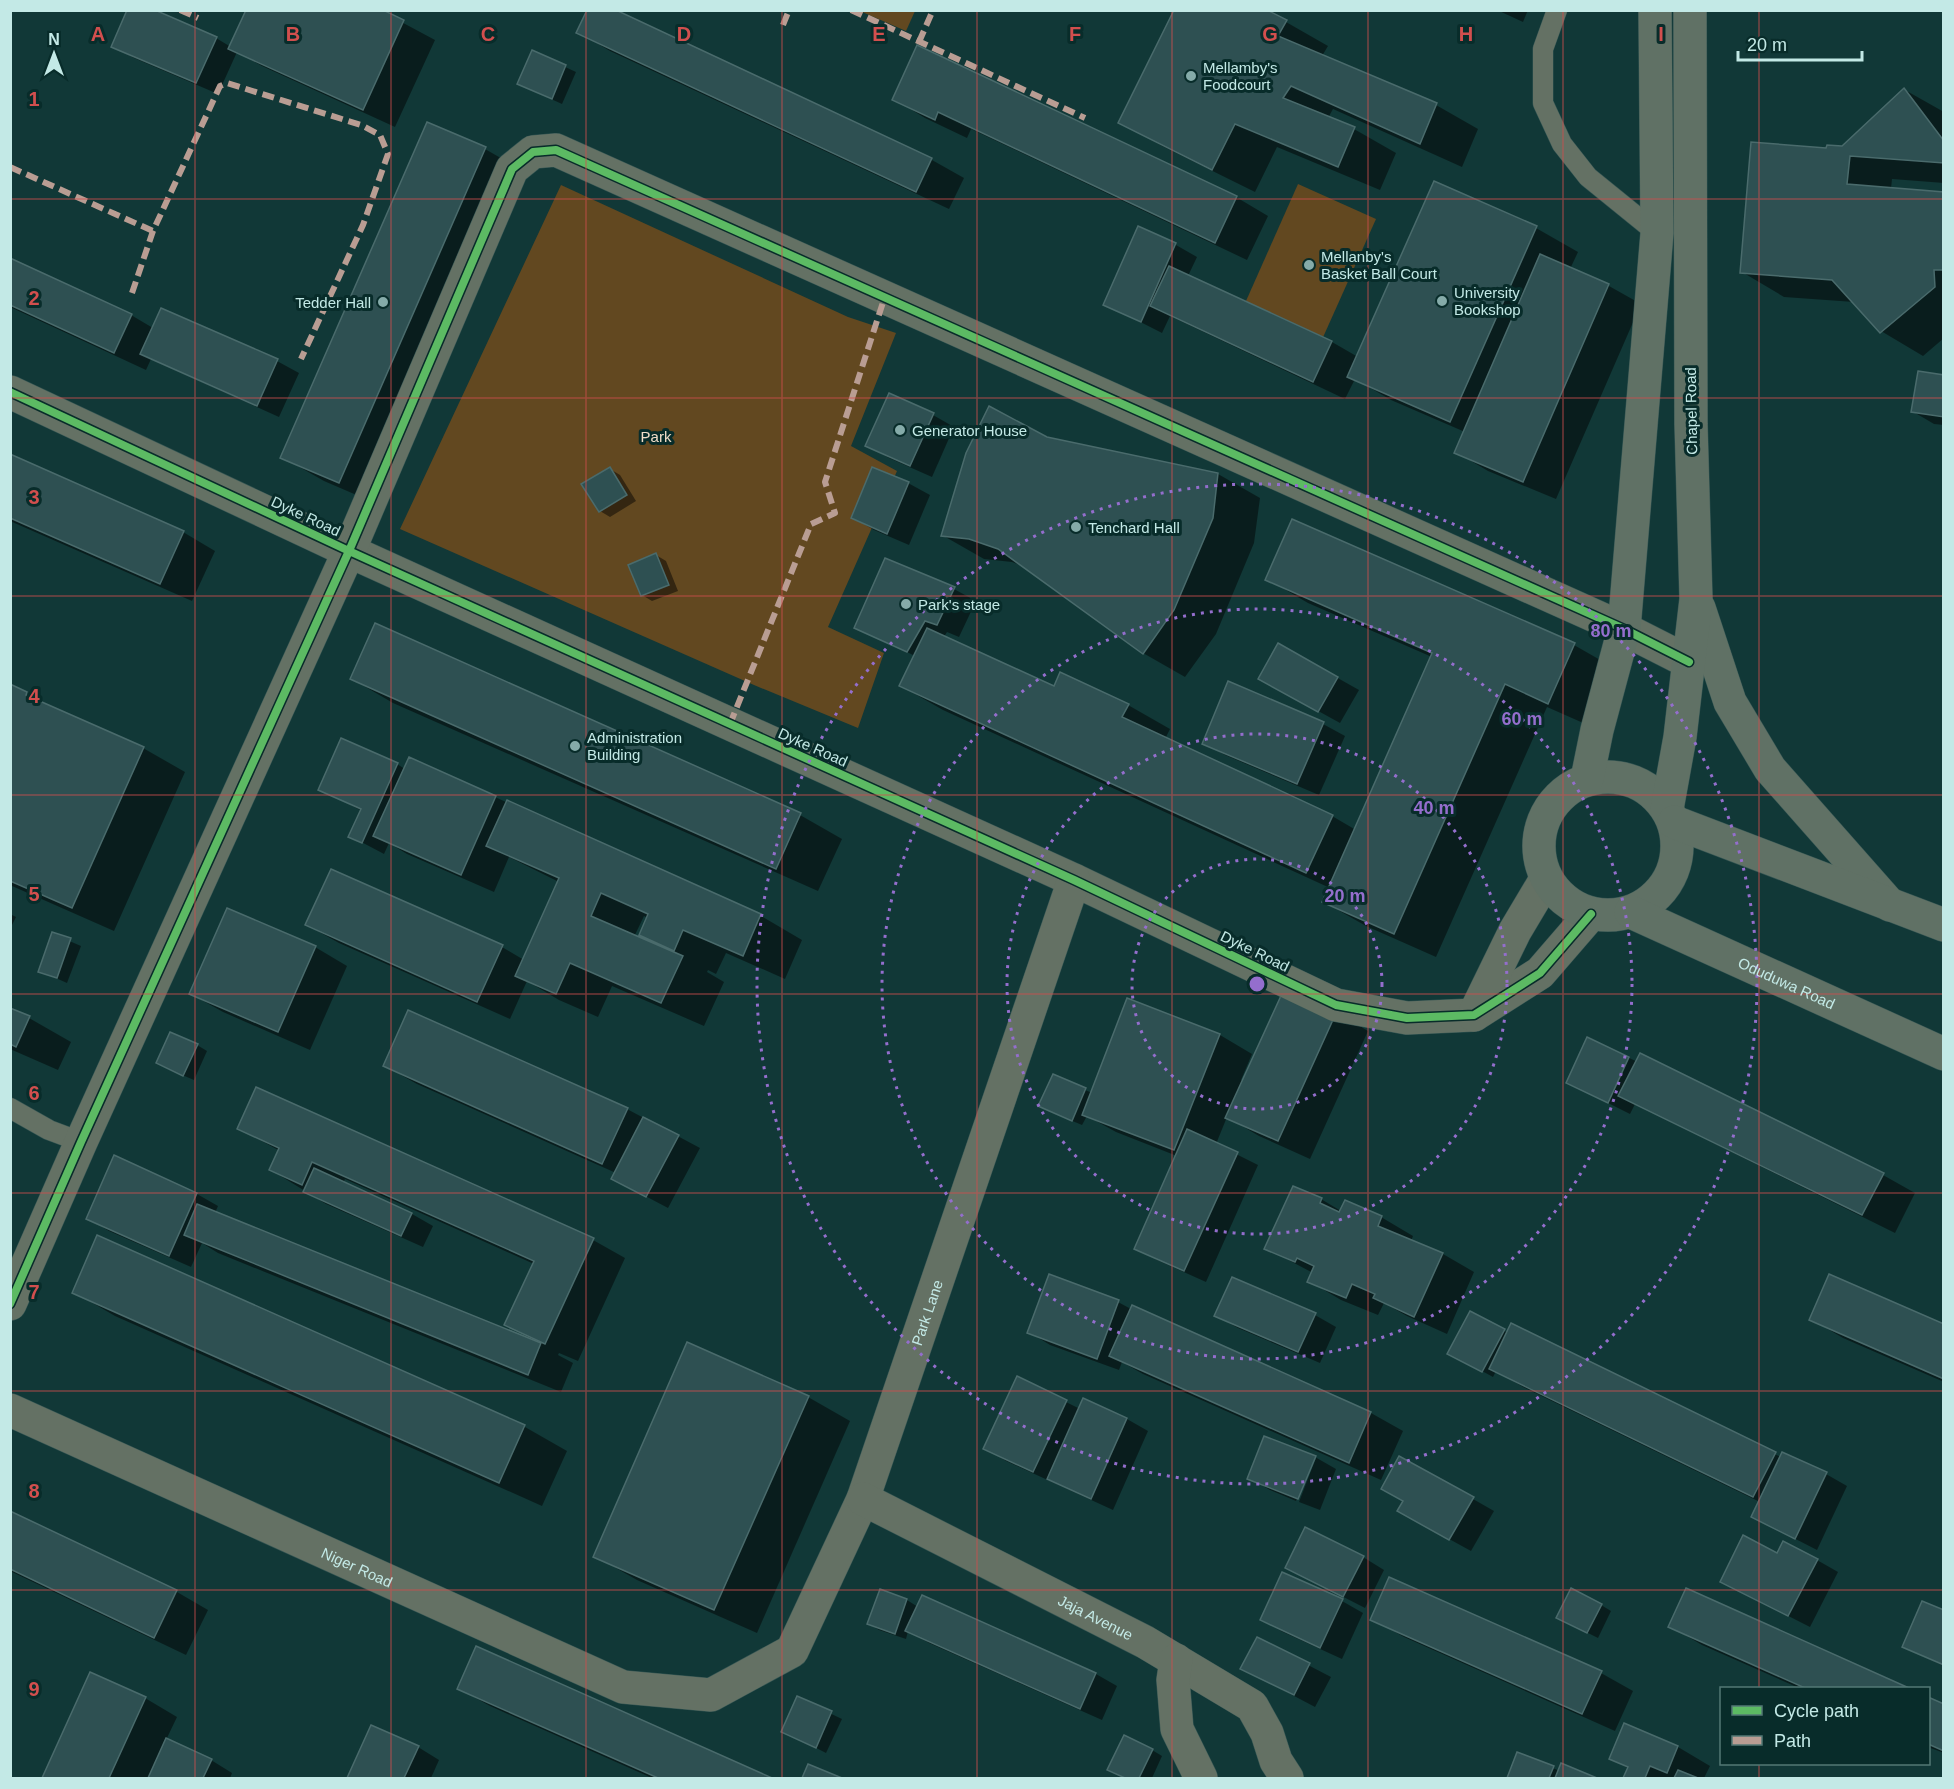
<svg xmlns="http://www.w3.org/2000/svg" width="1954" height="1789" font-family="Arial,sans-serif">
  <rect width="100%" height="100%" fill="#113837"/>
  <!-- green -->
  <g fill="#624820">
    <polygon points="860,11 915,11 906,31"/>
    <polygon points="1298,184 1376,219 1320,344 1242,310"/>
    <polygon points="561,185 848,317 896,333 851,446 897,471 828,627 884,653 858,728 754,685 400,529"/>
  </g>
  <!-- shadow -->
  <g fill="#0007" fill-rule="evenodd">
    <polygon points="379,10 435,40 395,127 262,66 237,52 218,94 134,58 113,46 216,38 231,47"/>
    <polygon points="612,10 932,160 964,178 949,209 610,51 578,32"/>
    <polygon points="1497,10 1528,10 1523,22"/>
    <polygon points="1286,22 1328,46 1322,56 1436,105 1478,129 1462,167 1333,109 1328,118 1354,129 1396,153 1380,190 1277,147 1255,192 1162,146 1120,122"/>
    <polygon points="533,52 576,72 562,104 529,89"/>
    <polygon points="1905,90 1944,112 1944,183 1892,179 1891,189 1944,193 1944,338 1923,356 1881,331 1854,302 1784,297 1742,272 1842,148"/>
    <polygon points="894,99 1236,197 1268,216 1247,260 971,129 967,138 925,118"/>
    <polygon points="428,124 485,149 527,173 382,506 324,481 282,457"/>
    <polygon points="1139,228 1176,245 1197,257 1188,276 1332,342 1358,357 1536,228 1578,252 1570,269 1609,286 1641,304 1556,499 1488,471 1456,452 1465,432 1391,400 1355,379 1345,399 1170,316 1162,333 1105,304"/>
    <polygon points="10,260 131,315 153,328 161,310 277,361 299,373 279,417 151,359 146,370 10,307"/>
    <polygon points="1944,376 1944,425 1934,424 1912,411"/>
    <polygon points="933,415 954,427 932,477 889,458 867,445"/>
    <polygon points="1047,438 1218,474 1260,498 1254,543 1216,634 1185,677 1143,653 1026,567 1012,562 984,559 942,535"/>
    <polygon points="10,456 183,532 215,551 192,601 10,521"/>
    <polygon points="610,469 620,475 636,501 610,517 600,511"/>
    <polygon points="908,483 930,495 909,545 874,530 853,518"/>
    <polygon points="656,555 666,561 678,591 652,601 642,595"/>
    <polygon points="886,560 954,589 976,601 959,637 947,632 944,637 1054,688 1128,705 1170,729 1165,739 1332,816 1356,830 1432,657 1308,603 1267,579 1574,645 1616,669 1590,726 1547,707 1436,957 1366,926 1324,902 1330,888 943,710 901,686 915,656 856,627"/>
    <polygon points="1279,645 1359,690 1340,723 1282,691"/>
    <polygon points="352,679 800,815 842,839 818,891 393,703"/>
    <polygon points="10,686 51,708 143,748 185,772 114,931 12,886 10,889"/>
    <polygon points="1323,724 1345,736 1319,795 1225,755 1204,743"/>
    <path d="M 410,759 L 761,916 L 802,940 L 785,979 L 726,953 L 716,974 L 708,970 L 707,972 L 724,982 L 704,1026 L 612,986 L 598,1017 L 559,1000 L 527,981 L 510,1019 L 339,943 L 307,925 L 502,947 L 524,960 L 559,882 L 509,857 L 494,892 L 407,854 L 389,843 L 384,854 L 350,836 L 362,811 L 320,789 L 397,764 L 405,769 ZM 644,916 L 648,918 L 640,934 L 661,946 L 660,948 L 634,937 Z"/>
    <polygon points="10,914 16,917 10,929"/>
    <polygon points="53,934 81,946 67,983 40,971"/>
    <polygon points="315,947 347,966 310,1050 223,1012 191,994"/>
    <polygon points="1128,1000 1220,1035 1252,1054 1241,1080 1244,1081 1336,1012 1368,1031 1310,1159 1259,1136 1227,1117 1216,1144 1258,1165 1206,1282 1157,1260 1136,1248 1177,1156 1116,1132 1087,1116 1082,1125 1051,1112 1054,1076 1092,1093"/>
    <polygon points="10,1010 29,1018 71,1042 58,1070 10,1049"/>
    <polygon points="1588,1039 1883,1175 1915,1193 1895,1233 1635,1104 1630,1114 1568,1083"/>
    <polygon points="197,1045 207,1051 194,1080 168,1069"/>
    <polygon points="385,1066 627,1109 700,1148 668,1208 613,1179 616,1173 417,1084"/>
    <polygon points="238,1128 593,1240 625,1258 578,1361 559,1353 558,1355 573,1363 561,1392 218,1253 202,1243 191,1267 109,1231 87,1218 197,1194 218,1206 215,1213 527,1339 528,1337 506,1325 534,1264 345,1179 343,1183 412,1214 433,1226 423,1247 326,1204 271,1170 280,1151"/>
    <polygon points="1321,1199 1341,1211 1381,1217 1413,1236 1411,1241 1443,1254 1474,1272 1447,1334 1407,1316 1384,1303 1378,1315 1341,1300 1309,1281 1313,1273 1266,1248"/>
    <polygon points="98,1237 525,1427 567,1451 542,1506 115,1316 74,1292"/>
    <polygon points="1050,1276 1118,1302 1131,1309 1132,1307 1371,1413 1403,1431 1381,1480 1143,1374 1122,1362 1119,1370 1050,1345 1029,1332"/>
    <polygon points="1471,1313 1508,1333 1781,1457 1826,1474 1847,1486 1817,1550 1753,1517 1760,1502 1523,1387 1496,1371 1493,1377 1449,1353"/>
    <polygon points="1315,1315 1336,1327 1320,1363 1238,1328 1216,1316"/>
    <polygon points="1811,1319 1944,1326 1944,1382 1843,1338"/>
    <polygon points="1018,1378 1080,1409 1084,1400 1127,1419 1148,1431 1113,1510 1006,1461 985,1448"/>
    <polygon points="808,1397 850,1421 757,1633 637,1580 595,1556"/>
    <polygon points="1315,1457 1336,1469 1320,1510 1299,1502 1316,1458 1313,1458 1296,1501 1270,1490 1249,1478"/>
    <polygon points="1473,1499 1494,1511 1471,1551 1420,1523 1404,1501"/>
    <polygon points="10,1512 177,1592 208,1610 186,1655 10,1571"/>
    <polygon points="1778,1554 1817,1560 1838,1572 1810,1627 1743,1593"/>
    <polygon points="1363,1557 1384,1570 1365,1608 1287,1568"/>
    <polygon points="1687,1590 1906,1688 1799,1688 1702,1645 1670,1626"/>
    <polygon points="881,1591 907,1600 918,1607 923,1597 1096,1674 1117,1686 1102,1720 929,1643 908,1631 906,1639 879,1630 869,1624"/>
    <polygon points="1342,1601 1363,1613 1342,1659 1283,1632 1262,1620"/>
    <polygon points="1601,1605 1611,1611 1598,1638 1568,1623"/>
    <polygon points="1944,1612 1944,1666 1904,1647"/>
    <polygon points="1372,1619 1601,1673 1633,1691 1615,1731 1404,1637"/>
    <polygon points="1258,1639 1331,1677 1315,1707 1264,1680"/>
    <polygon points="477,1648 769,1778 652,1778 490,1706 458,1688"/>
    <polygon points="90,1674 145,1698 177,1717 166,1740 211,1760 232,1773 230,1778 43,1778"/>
    <polygon points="798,1698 842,1719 826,1753 783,1731"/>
    <polygon points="1928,1699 1944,1706 1944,1753 1928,1747"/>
    <polygon points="1625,1725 1678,1747 1710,1766 1704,1778 1625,1778 1629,1769 1611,1758"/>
    <polygon points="372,1726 418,1747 439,1760 431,1778 348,1778"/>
    <polygon points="1152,1750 1162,1756 1152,1778 1126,1778 1120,1775"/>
    <polygon points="1518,1754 1560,1771 1562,1765 1594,1778 1508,1778"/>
  </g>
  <!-- building -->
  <g fill="#2e5052" stroke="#4a6b6c" stroke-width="1.5">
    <polygon points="127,10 155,10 217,37 196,83 111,47"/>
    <polygon points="246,10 383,10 404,20 363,110 228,49"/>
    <polygon points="587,10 616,10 932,158 916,192 576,33"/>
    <polygon points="1174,10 1267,10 1287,20 1278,36 1437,103 1420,144 1291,86 1283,98 1355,127 1338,167 1235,124 1212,170 1118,123"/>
    <polygon points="917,45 1237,196 1215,243 938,112 935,120 892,100"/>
    <polygon points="532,50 566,65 552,99 517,84"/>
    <polygon points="1904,88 1944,141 1944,163 1850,156 1847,184 1944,192 1944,270 1934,270 1935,287 1880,333 1832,280 1740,273 1751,142 1826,148 1827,145 1842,146"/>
    <polygon points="427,122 486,147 339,483 280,458"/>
    <polygon points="1434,181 1537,226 1450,422 1347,377"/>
    <polygon points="1138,226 1176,243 1141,322 1103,305"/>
    <polygon points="1540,254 1609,284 1523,482 1454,453"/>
    <polygon points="10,258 132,314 114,353 10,305"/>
    <polygon points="1169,266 1332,341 1313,382 1150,306"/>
    <polygon points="161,308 278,359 257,406 140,354"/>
    <polygon points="1918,371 1944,375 1944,417 1911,412"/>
    <polygon points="889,393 934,413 910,466 865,446"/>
    <polygon points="989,406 1047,437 1218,473 1213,518 1174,610 1143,654 998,549 969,539 941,536 966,453"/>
    <polygon points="10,454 184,531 160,584 10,518"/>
    <polygon points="610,467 627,495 599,512 581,484"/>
    <polygon points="872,467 909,482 887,534 851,518"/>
    <polygon points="1292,519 1575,643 1548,704 1505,684 1394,934 1322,902 1432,653 1265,580"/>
    <polygon points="656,553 669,585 641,596 628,565"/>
    <polygon points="885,558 955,587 937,625 925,621 907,652 854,628"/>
    <polygon points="375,623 801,813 776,869 350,679"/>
    <polygon points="927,628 1054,686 1060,672 1129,704 1122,717 1333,815 1306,873 899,686"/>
    <polygon points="1278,643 1338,677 1318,712 1258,679"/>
    <polygon points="1228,681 1324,722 1297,784 1202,744"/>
    <polygon points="10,684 27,692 26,695 144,747 72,908 10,881"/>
    <polygon points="341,738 398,763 362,843 348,837 361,809 318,790"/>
    <polygon points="409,757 496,796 461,875 373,836"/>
    <polygon points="507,800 761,914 743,956 683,930 674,951 639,935 648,914 601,893 591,916 683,956 661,1003 570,963 556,994 515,976 559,878 486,846"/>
    <polygon points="331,869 503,945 477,1002 305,925"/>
    <polygon points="227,908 316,946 278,1032 189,994"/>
    <polygon points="52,932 71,938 57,978 38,972"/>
    <polygon points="1285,987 1337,1011 1278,1141 1225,1118"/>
    <polygon points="1127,998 1220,1034 1174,1150 1082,1115"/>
    <polygon points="10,1008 30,1016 16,1047 10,1044"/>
    <polygon points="408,1010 628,1108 602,1164 383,1066"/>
    <polygon points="170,1032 198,1044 183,1076 156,1063"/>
    <polygon points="1587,1037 1629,1057 1608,1103 1566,1083"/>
    <polygon points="1640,1053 1884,1173 1862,1215 1618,1096"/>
    <polygon points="1053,1074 1086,1088 1072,1121 1038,1106"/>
    <polygon points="256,1087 594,1238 545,1344 504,1325 534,1261 312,1162 302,1185 269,1170 279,1148 237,1129"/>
    <polygon points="643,1117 679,1135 646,1197 611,1179"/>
    <polygon points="1187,1129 1238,1152 1184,1271 1134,1249"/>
    <polygon points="114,1155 197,1193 169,1256 86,1219"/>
    <polygon points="314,1168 412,1213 401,1236 303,1192"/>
    <polygon points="1293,1186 1322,1198 1320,1203 1339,1212 1345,1200 1382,1216 1378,1226 1443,1253 1414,1317 1373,1298 1375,1294 1352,1284 1346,1298 1307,1282 1314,1266 1297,1258 1295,1262 1264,1249"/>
    <polygon points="197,1204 541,1343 528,1375 184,1235"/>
    <polygon points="97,1235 525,1425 499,1483 72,1293"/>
    <polygon points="1049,1274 1119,1300 1097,1359 1027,1333"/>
    <polygon points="1829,1274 1944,1324 1944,1379 1809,1320"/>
    <polygon points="1232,1277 1316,1313 1298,1352 1214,1316"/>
    <polygon points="1132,1305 1371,1412 1349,1463 1109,1356"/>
    <polygon points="1470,1311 1505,1329 1482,1372 1447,1354"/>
    <polygon points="1511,1323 1776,1452 1753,1497 1489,1369"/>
    <polygon points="687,1342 809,1396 714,1610 593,1557"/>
    <polygon points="1017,1376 1067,1400 1033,1472 983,1449"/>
    <polygon points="1083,1398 1127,1418 1091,1499 1047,1479"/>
    <polygon points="1264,1436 1316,1456 1298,1499 1247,1479"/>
    <polygon points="1782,1452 1827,1472 1795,1539 1751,1517"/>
    <polygon points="1399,1456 1474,1497 1449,1540 1397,1511 1403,1501 1381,1489"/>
    <polygon points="10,1511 177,1590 154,1638 10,1569"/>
    <polygon points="1305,1527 1364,1556 1343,1597 1285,1568"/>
    <polygon points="1743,1535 1777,1553 1783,1541 1818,1559 1788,1616 1720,1582"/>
    <polygon points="1282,1572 1343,1599 1320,1648 1260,1620"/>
    <polygon points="1389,1577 1602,1671 1582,1714 1370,1620"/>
    <polygon points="1571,1588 1602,1604 1587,1633 1556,1618"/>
    <polygon points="1686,1588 1909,1688 1805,1688 1668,1627"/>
    <polygon points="880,1589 907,1599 895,1634 867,1624"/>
    <polygon points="922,1595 1096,1673 1080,1709 905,1631"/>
    <polygon points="1922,1601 1944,1610 1944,1665 1902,1647"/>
    <polygon points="1257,1637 1310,1663 1294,1695 1240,1669"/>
    <polygon points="476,1646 772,1778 658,1778 457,1689"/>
    <polygon points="90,1672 146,1697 109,1778 42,1778"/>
    <polygon points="797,1696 832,1711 816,1748 781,1732"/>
    <polygon points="1928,1697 1944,1704 1944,1751 1928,1744"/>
    <polygon points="1624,1723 1678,1746 1667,1773 1650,1766 1645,1778 1623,1778 1628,1767 1609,1759"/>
    <polygon points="371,1725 419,1746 404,1778 347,1778"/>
    <polygon points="1124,1735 1153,1749 1139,1778 1125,1778 1107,1770"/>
    <polygon points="166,1738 212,1759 203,1778 148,1778"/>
    <polygon points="1517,1752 1554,1766 1549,1778 1507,1778"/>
    <polygon points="1561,1763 1597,1778 1555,1778"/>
    <polygon points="808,1764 842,1778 802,1778"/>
    <polygon points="1678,1770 1698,1778 1674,1778"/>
  </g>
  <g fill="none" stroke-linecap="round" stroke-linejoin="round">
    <!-- lane casing -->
    <g stroke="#345553" stroke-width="21">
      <g id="lane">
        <polyline points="1557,10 1543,49 1543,103 1562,144 1588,177 1657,233"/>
        <polyline points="10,1108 49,1130 81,1142"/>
      </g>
    </g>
    <!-- street casing -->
    <g stroke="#345553" stroke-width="34">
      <g id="street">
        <polyline points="10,392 349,551 1074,880 1336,1005 1407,1018 1474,1015 1540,973 1591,914"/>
        <polyline points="1474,1015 1515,931 1546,879"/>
        <polyline points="10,1304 81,1142 349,551 512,169 533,152 556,150 1624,629 1689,662"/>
        <path id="s1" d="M 10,1410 L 623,1687 L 711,1695 L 792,1651 L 863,1499 L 1074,880"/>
        <path id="s2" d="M 863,1499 L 1145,1642 L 1252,1706 L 1267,1733 L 1276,1761 L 1287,1778"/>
        <polyline points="1176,1660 1173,1680 1177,1729 1201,1778"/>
      </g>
    </g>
    <!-- secondary casing -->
    <g stroke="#345553" stroke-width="34">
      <g id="secondary">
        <polyline points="1699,608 1730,702 1770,769 1890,905"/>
        <circle cx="1608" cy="846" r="69"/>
        <polyline points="1587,779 1597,730 1624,629 1657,233 1655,10"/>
        <polyline points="1667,809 1680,737 1696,599 1691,424 1690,10"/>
        <polyline points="1674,822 1944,925"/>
        <path id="s3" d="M 1631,912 L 1944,1054"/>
      </g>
    </g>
    <!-- lane -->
    <use href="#lane" stroke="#647164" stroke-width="20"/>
    <!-- street -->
    <use href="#street" stroke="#647164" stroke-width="33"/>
    <!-- secondary -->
    <use href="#secondary" stroke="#607165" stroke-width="33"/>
    <!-- quiet -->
    <g stroke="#b99d93" stroke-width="6" stroke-dasharray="12 6" stroke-linecap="butt">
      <polyline points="180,10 198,18"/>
      <polyline points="851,10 1085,118"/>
      <polyline points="783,25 789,10"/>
      <polyline points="919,42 933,10"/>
      <polyline points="10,167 153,231"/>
      <polyline points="132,293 153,231 220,86 227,83 361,125 380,135 388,154 363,225 301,359"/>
      <polyline points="730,724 811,524 835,513 825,482 885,296"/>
    </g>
    <!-- cycleway casing -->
    <g stroke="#082c2a" stroke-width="11">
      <g id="cycleway">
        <polyline points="10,392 349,551 1074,880 1336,1005 1407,1018 1474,1015 1540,973 1591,914"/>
        <polyline points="10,1304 81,1142 349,551 512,169 533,152 556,150 1624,629 1689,662"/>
      </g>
    </g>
    <!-- cycleway -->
    <use href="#cycleway" stroke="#5cba63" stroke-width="8"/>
  </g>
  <!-- grid -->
  <path fill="none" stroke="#d24f4e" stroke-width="1.5" stroke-opacity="0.55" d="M 195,10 L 195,1778M 391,10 L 391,1778M 586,10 L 586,1778M 782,10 L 782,1778M 977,10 L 977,1778M 1172,10 L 1172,1778M 1368,10 L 1368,1778M 1563,10 L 1563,1778M 1759,10 L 1759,1688M 10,199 L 1944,199M 10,398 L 1944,398M 10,596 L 1944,596M 10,795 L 1944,795M 10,994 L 1944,994M 10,1193 L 1944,1193M 10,1391 L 1944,1391M 10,1590 L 1944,1590M 1759,1764 L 1759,1778"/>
  <!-- distance rings -->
  <g fill="none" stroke="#946ecd" stroke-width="3" stroke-dasharray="3 6">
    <circle cx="1257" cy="984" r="125"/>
    <circle cx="1257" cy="984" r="250"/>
    <circle cx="1257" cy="984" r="375"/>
    <circle cx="1257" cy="984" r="500"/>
  </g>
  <!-- markers -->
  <g fill="#85aba9" stroke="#082c2a" stroke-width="2">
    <circle cx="1191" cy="76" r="6"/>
    <circle cx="1309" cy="265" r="6"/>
    <circle cx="1442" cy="301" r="6"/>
    <circle cx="383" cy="302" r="6"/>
    <circle cx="900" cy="430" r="6"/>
    <circle cx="1076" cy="527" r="6"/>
    <circle cx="906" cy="604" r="6"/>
    <circle cx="575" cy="746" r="6"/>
  </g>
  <g text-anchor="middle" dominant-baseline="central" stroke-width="6" stroke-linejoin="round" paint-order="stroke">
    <!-- poi labels -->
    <g font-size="15" fill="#c3e9e6" stroke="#082c2a" text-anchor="start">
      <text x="1203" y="67">Mellamby's<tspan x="1203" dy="17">Foodcourt</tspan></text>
      <text x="1321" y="256">Mellanby's<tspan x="1321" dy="17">Basket Ball Court</tspan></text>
      <text x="1454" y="292">University<tspan x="1454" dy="17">Bookshop</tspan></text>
      <text x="371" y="302" text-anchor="end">Tedder Hall</text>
      <text x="912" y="430">Generator House</text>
      <text x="1088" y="527">Tenchard Hall</text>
      <text x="918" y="604">Park's stage</text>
      <text x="587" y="737">Administration<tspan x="587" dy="17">Building</tspan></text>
    </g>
    <!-- street labels -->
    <g font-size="15" fill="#c3e9e6" stroke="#082c2a">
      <text transform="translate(1691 411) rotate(-91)">Chapel Road</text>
      <text transform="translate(306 516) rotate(25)">Dyke Road</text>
      <text transform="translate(813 747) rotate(24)">Dyke Road</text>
      <text transform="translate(1255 951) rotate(26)">Dyke Road</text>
      <text stroke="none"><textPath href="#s3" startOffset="171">Oduduwa Road</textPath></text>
      <text stroke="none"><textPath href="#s1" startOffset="1218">Park Lane</textPath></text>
      <text stroke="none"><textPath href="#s1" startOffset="381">Niger Road</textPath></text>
      <text stroke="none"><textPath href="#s2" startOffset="261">Jaja Avenue</textPath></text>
    </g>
    <!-- park labels -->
    <g font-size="15" fill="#f0ddc8" stroke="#082c2a">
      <text x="656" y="436">Park</text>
    </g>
  </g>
  <g font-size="20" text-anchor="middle" font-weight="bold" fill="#d24f4e" stroke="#082c2a" stroke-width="6" stroke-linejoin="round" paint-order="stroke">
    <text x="98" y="41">A</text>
    <text x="293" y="41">B</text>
    <text x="488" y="41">C</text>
    <text x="684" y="41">D</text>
    <text x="879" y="41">E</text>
    <text x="1075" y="41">F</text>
    <text x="1270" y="41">G</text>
    <text x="1466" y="41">H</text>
    <text x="1661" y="41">I</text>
    <text x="34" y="106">1</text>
    <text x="34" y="305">2</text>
    <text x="34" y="504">3</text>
    <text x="34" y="703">4</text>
    <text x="34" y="901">5</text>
    <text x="34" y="1100">6</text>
    <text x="34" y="1299">7</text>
    <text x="34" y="1498">8</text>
    <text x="34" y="1696">9</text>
  </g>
  <circle cx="1257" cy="984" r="9" fill="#946ecd" stroke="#082c2a" stroke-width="3"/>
  <g font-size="18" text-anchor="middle" font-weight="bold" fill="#946ecd" stroke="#082c2a" stroke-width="6" stroke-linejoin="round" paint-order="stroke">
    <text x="1611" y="637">80 m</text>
    <text x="1522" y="725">60 m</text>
    <text x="1434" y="814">40 m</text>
    <text x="1345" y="902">20 m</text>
  </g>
  <!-- border -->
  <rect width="1954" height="1789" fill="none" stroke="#c3e9e6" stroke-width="24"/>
  <!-- legend -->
  <rect x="1720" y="1687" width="210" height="78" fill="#082c2a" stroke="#537875" stroke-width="1.5"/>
  <rect x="1732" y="1706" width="30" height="9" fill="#5cba63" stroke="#537875" stroke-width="1.5"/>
  <text x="1774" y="1717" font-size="18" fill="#c3e9e6">Cycle path</text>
  <rect x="1732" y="1736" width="30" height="9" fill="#b99d93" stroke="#537875" stroke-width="1.5"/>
  <text x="1774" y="1747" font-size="18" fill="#c3e9e6">Path</text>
  <!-- north arrow -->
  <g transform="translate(54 54)" stroke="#082c2a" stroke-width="4.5" paint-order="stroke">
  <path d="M0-4.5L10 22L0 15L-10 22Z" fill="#c3e9e6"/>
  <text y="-9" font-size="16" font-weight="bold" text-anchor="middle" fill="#c3e9e6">N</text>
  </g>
  <!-- scale -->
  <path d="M1738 51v9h124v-9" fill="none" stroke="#c3e9e6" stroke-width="3"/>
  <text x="1747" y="51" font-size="18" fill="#c3e9e6" stroke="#082c2a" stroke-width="4.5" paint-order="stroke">20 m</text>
</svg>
